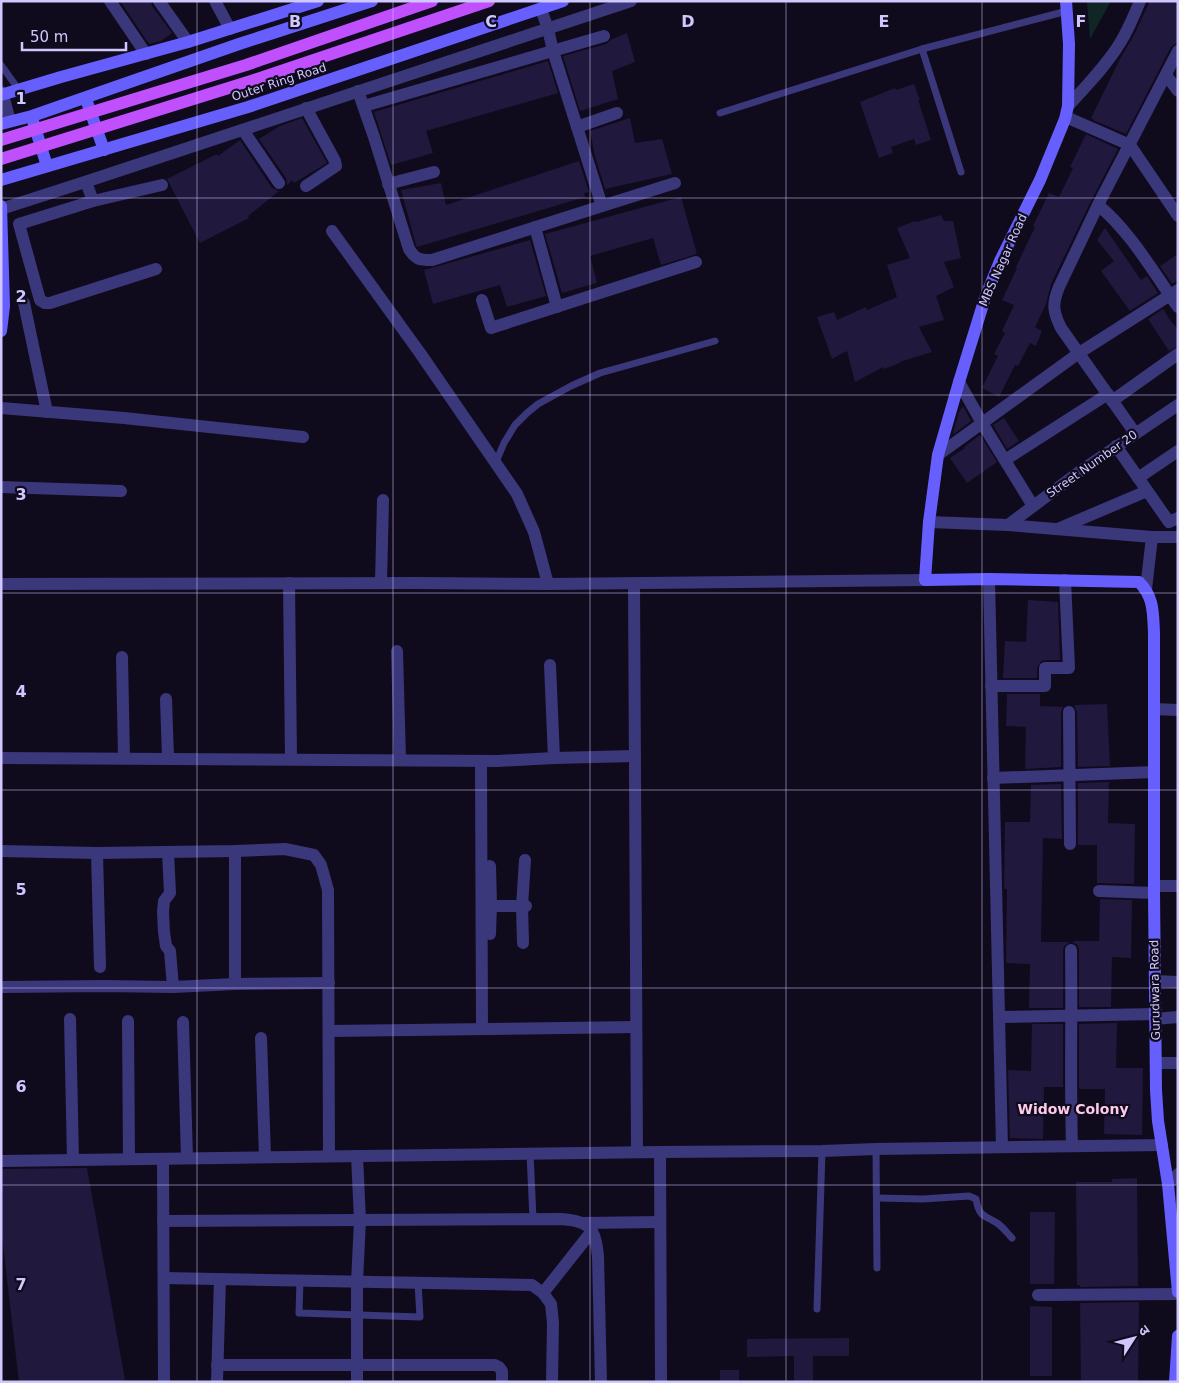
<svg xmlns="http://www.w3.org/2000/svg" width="1179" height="1383" font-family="'DejaVu Sans','Noto Sans Devanagari',sans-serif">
  <rect width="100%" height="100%" fill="#0f0b1c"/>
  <!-- green -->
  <polygon fill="#0f2625" points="1087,1 1111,1 1090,39"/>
  <!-- building -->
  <g fill="#20183d">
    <polygon points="120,1 151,1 152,6 172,33 161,41 149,44"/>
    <polygon points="1150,1 1178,1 1178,42 1171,47 1126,134 1093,120 1093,119 1091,118 1121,57 1133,37"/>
    <polygon points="627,33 635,62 612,71 618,99 580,111 563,56 606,44 612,39"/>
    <polygon points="548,61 558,93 426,131 433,153 391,165 374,112"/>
    <polygon points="914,84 920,100 918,100 931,140 916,145 914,139 911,140 891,147 893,153 879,158 860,102 895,88 896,90"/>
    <polygon points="302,118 327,163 294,183 292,180 287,185 286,178 259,139 280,126"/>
    <polygon points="630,118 635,143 662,139 672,174 605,189 595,156 590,131"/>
    <polygon points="1086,134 1118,149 1091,201 1051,284 1046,304 1035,327 1042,331 1036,346 1030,343 1018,366 1015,365 999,397 982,388 998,356 994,354 1005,333 1002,331 1014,305 1002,300 1017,268 1016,267 1035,227 1033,226 1049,193 1059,197 1073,168 1070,167"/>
    <polygon points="240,140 272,188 279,191 248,216 249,218 200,243 167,179 217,154 218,156"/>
    <polygon points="579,161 589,192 584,193 585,197 417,247 416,245 401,190 441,183 446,205"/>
    <polygon points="681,197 697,254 661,265 653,238 590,256 597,283 562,293 545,234"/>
    <polygon points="941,215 944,221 953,221 961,258 944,262 954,287 936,296 944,320 919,327 932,352 900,362 900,363 884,369 883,367 855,382 847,351 832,359 817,317 834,312 837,320 866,307 867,310 897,297 887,265 910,258 897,228 915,221 916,222"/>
    <polygon points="1105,228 1141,280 1147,276 1158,293 1130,311 1101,271 1114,261 1097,240"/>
    <polygon points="530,240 546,296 507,307 500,285 433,304 424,270"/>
    <polygon points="1178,254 1178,280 1172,284 1160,266"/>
    <polygon points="1163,309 1172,323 1173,323 1178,330 1178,346 1169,351 1148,319"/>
    <polygon points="963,406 971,421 954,434 953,433 959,412"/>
    <polygon points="1004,418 1019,441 1007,449 993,425"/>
    <polygon points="980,435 997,462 967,483 950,458 965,448 964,447"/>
    <polygon points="1028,600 1058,602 1060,660 1045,660 1041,661 1037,668 1037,678 1003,678 1005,641 1026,642"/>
    <polygon points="1007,694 1040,694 1040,706 1063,707 1061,712 1061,767 1025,769 1026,727 1006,726"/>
    <polygon points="1107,704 1110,766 1078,767 1077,712 1074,705"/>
    <polygon points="1109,782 1108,823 1135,824 1134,884 1097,883 1097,845 1078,845 1078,783"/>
    <polygon points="1061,784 1062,839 1043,838 1041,942 1070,942 1064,946 1063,950 1063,1008 1029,1008 1030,964 1006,963 1007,889 1004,889 1005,822 1030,822 1031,785"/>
    <polygon points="1100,899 1132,900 1131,958 1112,957 1111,1007 1079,1007 1079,950 1078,945 1072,942 1074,942 1074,941 1099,941"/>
    <polygon points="1117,1023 1116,1068 1143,1068 1142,1135 1104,1134 1105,1089 1080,1089 1079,1088 1079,1024"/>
    <polygon points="1032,1024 1063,1024 1063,1087 1044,1087 1043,1139 1010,1138 1008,1070 1031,1071"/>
    <polygon points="87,1168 125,1380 115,1382 19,1382 1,1228 1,1169"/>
    <polygon points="1137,1178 1138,1286 1080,1287 1080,1285 1077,1285 1076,1182 1112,1182 1112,1179"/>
    <polygon points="1030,1212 1055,1212 1054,1284 1030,1284"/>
    <polygon points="1139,1302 1138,1382 1081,1382 1080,1303"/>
    <polygon points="1030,1306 1052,1307 1052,1376 1030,1376"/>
    <polygon points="849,1338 849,1356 813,1356 813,1382 794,1382 794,1356 747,1357 747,1339"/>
    <rect x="720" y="1370" width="19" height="12"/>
  </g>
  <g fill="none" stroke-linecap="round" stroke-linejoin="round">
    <!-- lane -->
    <g stroke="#3b377b" stroke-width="7">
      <polyline points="922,49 961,172"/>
      <polyline points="1,65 19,90"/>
      <polyline points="720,113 922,49 1067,11"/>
      <polyline points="496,462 504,443 515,425 527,413 538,404 571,386 600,373 715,341"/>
      <polyline points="876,1149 877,1268"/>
      <polyline points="530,1153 533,1219"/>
      <path d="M 877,1198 L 923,1199 L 969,1196 L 976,1199 C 979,1217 984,1215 997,1223 C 1003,1227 1007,1233 1012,1238"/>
      <polyline points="300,1280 299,1313 420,1317 418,1283"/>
      <polyline points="817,1309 822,1151"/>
    </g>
    <!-- street -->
    <g stroke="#3b377b" stroke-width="12">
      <polyline points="110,1 146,54"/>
      <polyline points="159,1 188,42"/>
      <polyline points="215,1 230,29"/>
      <polyline points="1166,75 1178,91"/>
      <path d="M 358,91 L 374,137 L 409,249 C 416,260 420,260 432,260 L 602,206 L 553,51 L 548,29 L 541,9"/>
      <polyline points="1,92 3,95 10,121"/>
      <polyline points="364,106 604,36"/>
      <path d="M 1068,106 C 1086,86 1106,66 1120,43 C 1128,30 1134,16 1140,1"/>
      <polyline points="306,108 335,161 336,166 306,186"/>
      <polyline points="1066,117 1130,145 1178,216"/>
      <polyline points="577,127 617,113"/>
      <polyline points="243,130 279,183"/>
      <polyline points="86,182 93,201 162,185"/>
      <polyline points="388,184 434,172"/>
      <polyline points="93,201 19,224 40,300 45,303 50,303 156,269"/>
      <path d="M 1098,205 C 1130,231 1154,273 1178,307"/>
      <polyline points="602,206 675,183"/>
      <polyline points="1,209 91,180 631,1"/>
      <polyline points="535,227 557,307"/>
      <polyline points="332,231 420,353 517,494 534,532 548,584"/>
      <polyline points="482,300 491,328 696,262"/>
      <polyline points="24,303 47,412"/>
      <polyline points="959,382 982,423 1033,506"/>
      <polyline points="1112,401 1178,354"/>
      <polyline points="1,408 124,418 303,437"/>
      <path d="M 1135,433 L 1061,328 C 1053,312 1052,304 1059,287 L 1098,205 L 1178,51"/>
      <polyline points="1116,446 1169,522 1178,518"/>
      <polyline points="938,455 1079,353 1178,290"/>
      <polyline points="1005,460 1108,394"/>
      <polyline points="1138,478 1178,451"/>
      <polyline points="1,487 121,491"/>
      <polyline points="929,522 1008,525 1152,537 1178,537"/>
      <polyline points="1008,525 1079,472 1178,405"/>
      <polyline points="1060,528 1147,491"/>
      <polyline points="989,579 1002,1147"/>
      <polyline points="289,583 291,759"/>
      <polyline points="381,583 383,500"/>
      <polyline points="634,583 637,1152"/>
      <polyline points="1,584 417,583 548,584 925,580"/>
      <polyline points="1146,589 1152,537"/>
      <polyline points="397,651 400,760"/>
      <polyline points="122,657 124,758"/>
      <polyline points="550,665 554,758"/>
      <polyline points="991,686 1045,686 1045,668 1069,668 1065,580"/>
      <polyline points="166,699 168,758"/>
      <polyline points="1154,709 1178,710"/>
      <polyline points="1069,712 1070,844"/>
      <polyline points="1,758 498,761 554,758 635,756"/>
      <polyline points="481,761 482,1029"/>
      <polyline points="993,778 1154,772"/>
      <polyline points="1,851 97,853 235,851 285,849 314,855 321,865 328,890 329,1156"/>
      <polyline points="235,851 235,984"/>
      <polyline points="168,852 170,893 164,901 163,912 164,932 166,946 170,951 173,987 235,984 329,983"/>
      <polyline points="97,853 100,967"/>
      <polyline points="1154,886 1178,886"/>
      <polyline points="1099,891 1154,893"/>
      <polyline points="484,906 526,906"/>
      <polyline points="490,934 491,905 490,866"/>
      <polyline points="523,943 522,906 525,860"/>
      <path d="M 1071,950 C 1072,1015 1070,1080 1072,1146"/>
      <polyline points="1155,981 1178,982"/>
      <polyline points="1,987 105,986 173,987"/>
      <polyline points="999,1017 1155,1014"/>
      <polyline points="70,1019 73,1160"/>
      <polyline points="1155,1019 1178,1017"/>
      <polyline points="128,1021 129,1159"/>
      <polyline points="183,1022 187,1158"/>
      <polyline points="329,1031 636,1027"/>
      <polyline points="261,1038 265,1157"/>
      <polyline points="1156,1063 1178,1063"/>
      <polyline points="660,1152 661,1382"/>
      <polyline points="357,1156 360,1220 357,1282 357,1382"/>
      <polyline points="163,1159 164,1382"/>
      <polyline points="1,1161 660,1152 822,1151 876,1149 1162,1145"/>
      <polyline points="1168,1184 1178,1174"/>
      <path d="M 163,1221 L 561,1219 C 590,1221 595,1228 598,1256 L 601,1382"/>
      <polyline points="583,1223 660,1222"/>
      <polyline points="164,1278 532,1285 543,1293 551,1304 553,1323 552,1382"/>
      <polyline points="543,1293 592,1231"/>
      <polyline points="1038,1295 1178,1294"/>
      <polyline points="217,1365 495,1365 499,1367 502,1371 502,1382"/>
      <polyline points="217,1382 220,1279"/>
    </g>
    <!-- secondary -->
    <g stroke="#675ffd" stroke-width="12">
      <path d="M 1066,1 L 1069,44 L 1068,106 L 1065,119 L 1040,180 L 1000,261 L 985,298 L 959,382 L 938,455 L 929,522 L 925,580 L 989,579 L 1139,582 C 1154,597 1153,613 1154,633 L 1154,893 L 1156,1090 L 1158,1121 L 1168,1184 L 1178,1292"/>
      <polyline points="1,95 61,77 188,42 318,1"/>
      <polyline points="87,102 104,150"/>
      <polyline points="33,121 47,166"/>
      <polyline points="1,124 32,116 239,44 372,1"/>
      <polyline points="1,180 248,107 563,1"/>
      <polyline points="1,206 4,306 1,331"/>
      <polyline points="1175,1382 1178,1336"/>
    </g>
    <!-- primary-bridge -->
    <g stroke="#c04ffd" stroke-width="12">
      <polyline points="1,140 246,65 432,1"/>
      <polyline points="1,159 251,81 489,1"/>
    </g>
  </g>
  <!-- grid -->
  <path fill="none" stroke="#cfc7fe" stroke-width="1" stroke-opacity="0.55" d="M 197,1 L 197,1382M 393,1 L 393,1382M 590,1 L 590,1382M 786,1 L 786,1382M 982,1 L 982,1382M 1,198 L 1178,198M 1,395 L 1178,395M 1,593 L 1178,593M 1,790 L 1178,790M 1,988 L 1178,988M 1,1185 L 1178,1185"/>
  <g text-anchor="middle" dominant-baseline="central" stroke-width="4.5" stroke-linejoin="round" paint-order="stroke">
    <!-- street labels -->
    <g font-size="12" fill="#cfc7fe" stroke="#0f0b1c">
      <text transform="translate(279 82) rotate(-18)">Outer Ring Road</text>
      <text transform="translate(1003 260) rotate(-66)">MBS Nagar Road</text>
      <text transform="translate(1092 464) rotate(-35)">Street Number 20</text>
      <text transform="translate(1155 990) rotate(-91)">Gurudwara Road</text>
    </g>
    <!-- neighbourhood labels -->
    <g font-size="14" font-weight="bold" fill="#fec9ea" stroke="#0f0b1c">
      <text x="1073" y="1109">Widow Colony</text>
    </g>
  </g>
  <g font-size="16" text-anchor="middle" font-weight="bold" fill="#cfc7fe" stroke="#0f0b1c" stroke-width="4.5" stroke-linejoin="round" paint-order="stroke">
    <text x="295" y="27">B</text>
    <text x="491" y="27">C</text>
    <text x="688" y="27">D</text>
    <text x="884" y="27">E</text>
    <text x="1081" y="27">F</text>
    <text x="21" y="104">1</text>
    <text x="21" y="302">2</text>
    <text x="21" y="500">3</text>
    <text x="21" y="697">4</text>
    <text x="21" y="895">5</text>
    <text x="21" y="1092">6</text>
    <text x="21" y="1290">7</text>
  </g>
  <!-- border -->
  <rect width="1179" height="1383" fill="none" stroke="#cfc7fe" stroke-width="5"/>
  <!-- north arrow -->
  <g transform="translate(1134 1338) rotate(54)" stroke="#0f0b1c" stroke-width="4" paint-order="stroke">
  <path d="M0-4L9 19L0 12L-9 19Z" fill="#cfc7fe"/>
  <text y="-8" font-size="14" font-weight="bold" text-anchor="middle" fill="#cfc7fe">उ</text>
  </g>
  <!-- scale -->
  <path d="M22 42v8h104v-8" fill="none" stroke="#cfc7fe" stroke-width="2.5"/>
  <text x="30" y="42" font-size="15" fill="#cfc7fe" stroke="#0f0b1c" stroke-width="4" paint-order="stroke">50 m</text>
</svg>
